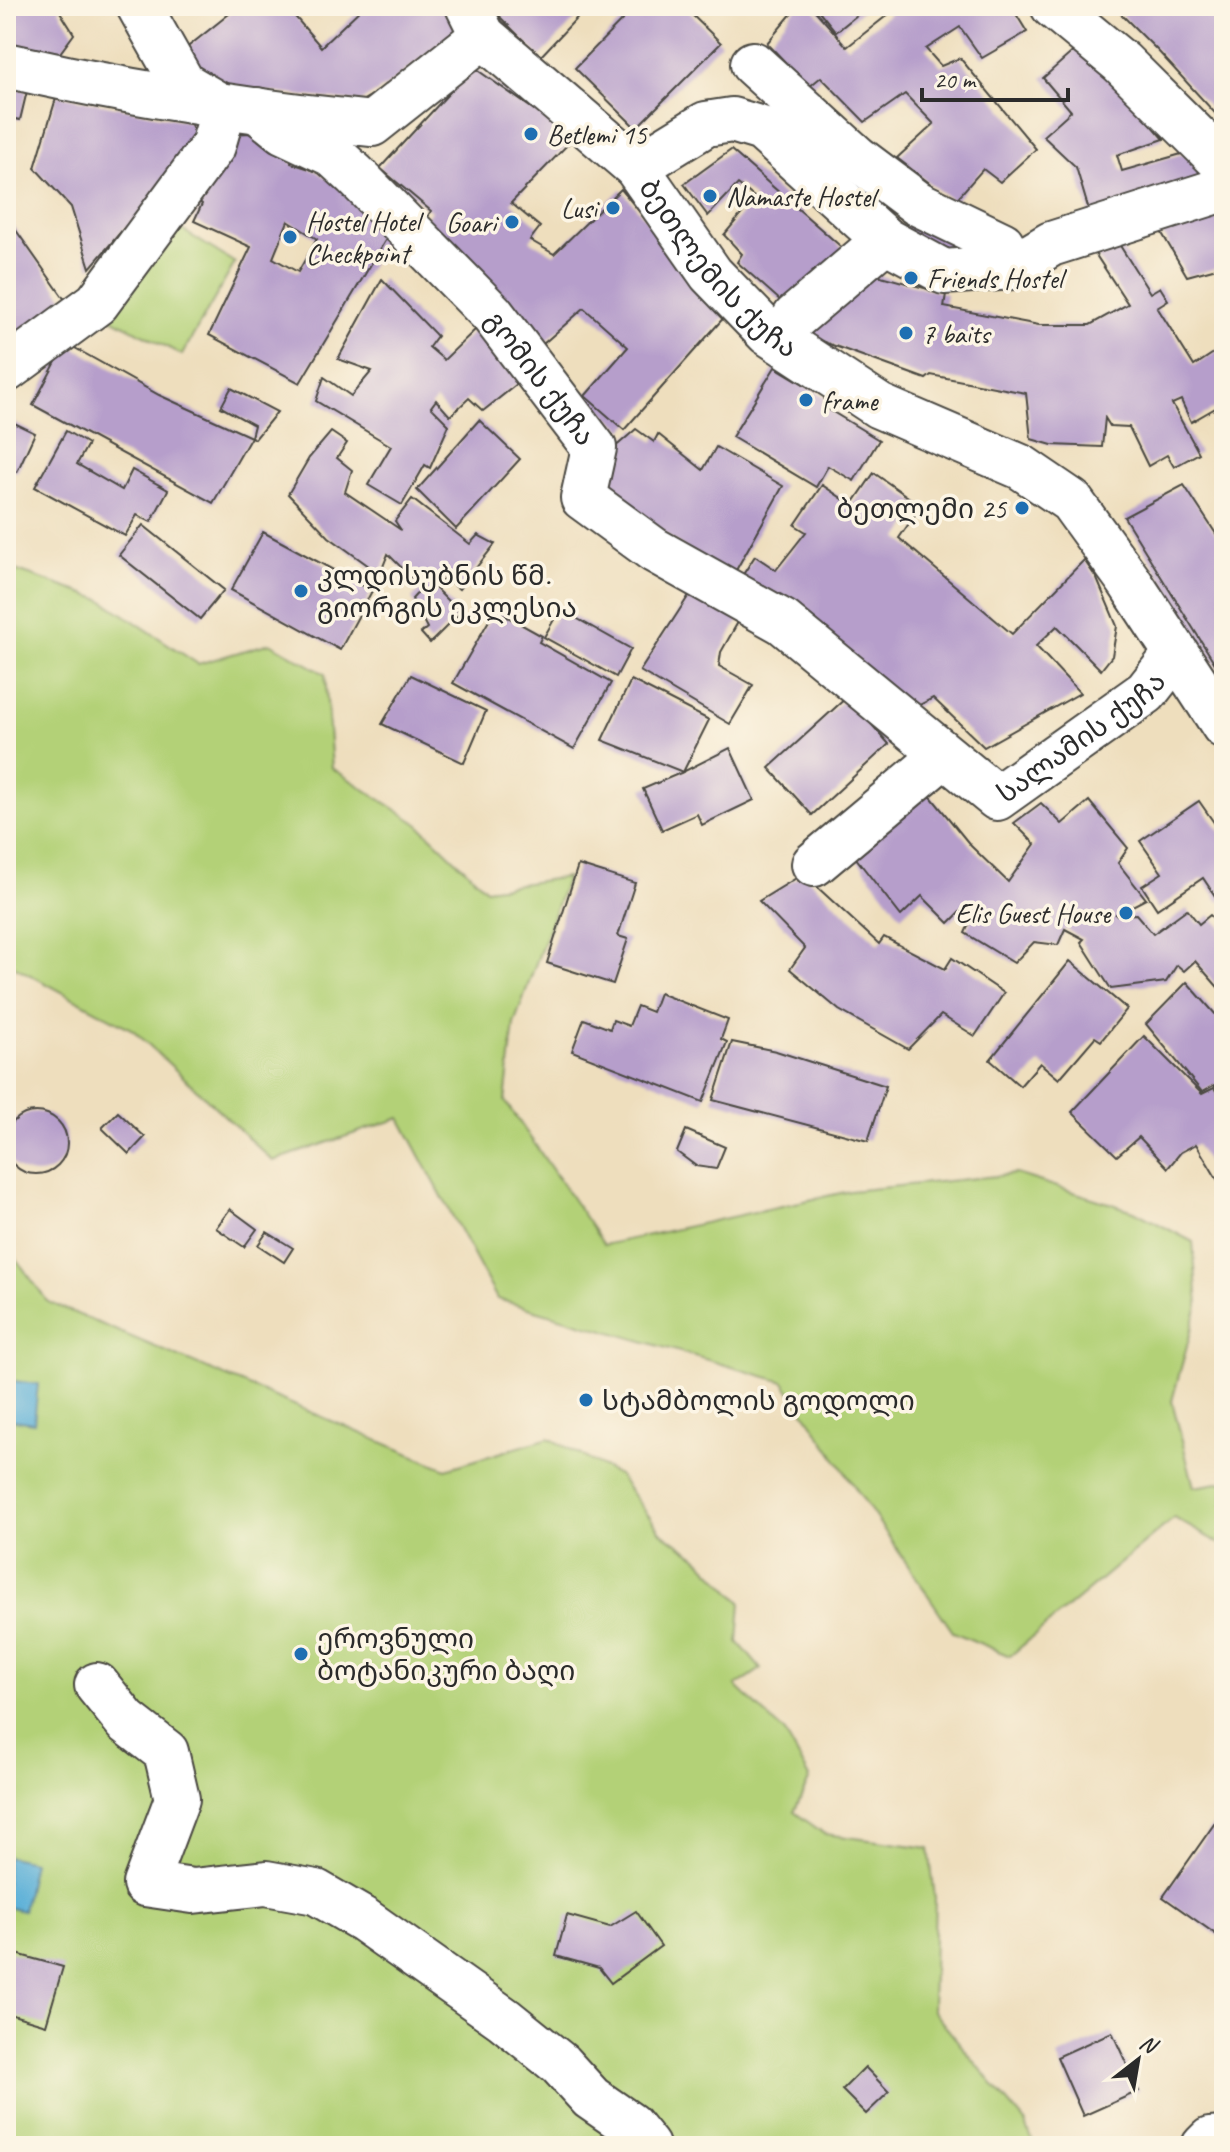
<svg xmlns="http://www.w3.org/2000/svg" width="1230" height="2152" font-family="Caveat,'Noto Sans Georgian',sans-serif">
  <rect width="100%" height="100%" fill="#fcf5e5"/>
  <filter id="ink" filterUnits="userSpaceOnUse"><feTurbulence type="fractalNoise" baseFrequency=".0125" numOctaves="2"/><feDisplacementMap in="SourceGraphic" scale="16" xChannelSelector="R" yChannelSelector="G"/><feConvolveMatrix kernelMatrix="1 2 1 2 8 2 1 2 1" color-interpolation-filters="sRGB"/></filter>
  <filter id="wash" filterUnits="userSpaceOnUse"><feTurbulence type="fractalNoise" baseFrequency=".006" numOctaves="4" result="noise"/><feDisplacementMap in="SourceGraphic" scale="32" xChannelSelector="R" yChannelSelector="G"/><feGaussianBlur stdDeviation="1.8" result="paint"/><feColorMatrix in="noise" values="0 0 0 0 0 0 0 0 0 0 0 0 0 0 0 0 0 1.4 0 .05"/><feComposite in="paint" operator="in"/></filter>
  <g filter="url(#wash)">
    <rect width="100%" height="100%" fill="#eedebd"/>
    <!-- green -->
    <g fill="#b3d177" stroke="#6f7e51" stroke-width="2">
      <polygon points="173,224 235,263 182,355 98,311"/>
      <polygon points="6,567 102,600 198,664 270,643 325,674 332,768 418,824 486,889 567,877 514,1024 505,1101 604,1245 850,1191 1016,1174 1134,1211 1193,1242 1198,1305 1172,1401 1194,1487 1224,1482 1224,1546 1174,1518 1010,1656 953,1632 784,1382 497,1299 400,1118 273,1161 133,1030 6,962"/>
      <polygon points="6,1245 48,1302 446,1469 549,1438 618,1475 661,1532 696,1556 741,1602 738,1642 761,1669 736,1686 785,1733 810,1778 794,1812 825,1834 929,1848 935,1898 932,2010 1026,2124 1034,2146 6,2146"/>
    </g>
    <!-- water -->
    <g fill="#5cb0d8" stroke="#446e82" stroke-width="2">
      <polygon points="6,1380 38,1384 34,1423 6,1419"/>
      <polygon points="6,1856 33,1862 23,1911 6,1907"/>
    </g>
    <g id="blocks">
      <!-- building -->
      <g fill="#b69ecb" fill-rule="evenodd">
        <polygon points="6,6 62,6 59,10 74,34 57,57 6,41"/>
        <polygon points="239,6 286,6 321,47 364,6 452,6 459,28 387,86 360,102 205,85 184,50"/>
        <polygon points="496,6 588,6 540,57 501,18"/>
        <polygon points="636,6 683,6 721,43 636,128 575,68"/>
        <polygon points="798,6 811,6 847,47 899,6 1034,8 1016,14 1027,32 982,58 960,27 926,49 941,66 960,58 1036,149 1000,182 983,169 954,202 897,158 934,124 905,94 865,122 821,77 809,87 767,43"/>
        <polygon points="815,6 868,6 836,32"/>
        <polygon points="1113,6 1224,6 1224,123 1158,51"/>
        <polygon points="1078,47 1111,77 1164,139 1117,155 1122,171 1185,153 1208,184 1090,214 1076,167 1043,136 1071,111 1043,78"/>
        <polygon points="473,67 574,138 511,203 540,227 530,240 554,254 621,189 691,275 688,279 727,314 624,430 585,396 628,347 584,308 543,344 492,284 425,220 431,211 380,168"/>
        <polygon points="6,85 27,91 20,120 6,117"/>
        <polygon points="57,95 190,122 195,134 140,240 125,227 90,268 71,207 35,168"/>
        <path d="M 251,133 L 292,152 L 291,163 L 316,171 L 395,224 L 300,383 L 209,335 L 251,247 L 194,221 L 202,204 L 186,189 L 231,134 ZM 288,221 L 317,239 L 298,272 L 273,258 Z"/>
        <polygon points="731,150 847,252 782,302 737,262 742,254 724,235 755,198 738,184 708,216 684,184"/>
        <polygon points="1224,202 1224,266 1187,276 1156,223"/>
        <polygon points="911,213 965,238 954,259 900,240"/>
        <polygon points="6,216 65,300 6,348"/>
        <polygon points="1112,233 1150,293 1160,287 1168,300 1157,307 1194,366 1224,346 1224,403 1191,422 1181,400 1172,404 1199,453 1174,467 1167,455 1148,466 1129,427 1110,426 1105,418 1102,447 1052,445 1031,439 1026,393 931,375 926,379 799,333 863,271 946,294 944,307 1039,325 1090,325 1128,304 1090,246"/>
        <polygon points="382,279 437,336 429,347 444,360 479,326 522,380 483,411 469,398 450,416 436,400 431,407 449,425 430,468 425,465 402,505 368,485 391,446 316,401 324,377 351,396 372,371 338,359"/>
        <polygon points="66,343 159,395 251,437 213,503 33,405"/>
        <polygon points="775,367 825,397 823,406 879,440 854,481 828,466 816,487 732,437"/>
        <polygon points="231,388 277,412 255,439 251,437 254,425 221,407"/>
        <polygon points="6,419 35,433 17,472 6,468"/>
        <polygon points="479,420 520,459 456,529 417,490"/>
        <polygon points="636,429 654,442 658,434 703,470 716,447 783,486 730,581 600,487 597,463"/>
        <polygon points="66,431 88,444 77,464 122,490 132,470 168,490 151,522 137,515 125,536 35,487"/>
        <polygon points="331,432 347,443 337,458 352,470 345,492 401,530 395,521 412,499 470,544 478,535 495,544 459,589 445,578 435,588 460,613 430,643 421,633 427,628 412,599 422,588 388,554 380,574 329,537 288,494 309,458"/>
        <polygon points="874,473 921,506 899,538 1012,634 1084,560 1097,579 1117,626 1112,656 1101,670 1057,626 1036,646 1080,693 984,747 933,698 914,708 737,584 755,556 776,570 806,532 795,525 822,485 852,505"/>
        <polygon points="1184,485 1224,546 1224,678 1124,517"/>
        <polygon points="143,525 224,590 200,619 119,555"/>
        <polygon points="263,532 372,591 340,650 231,590"/>
        <polygon points="695,586 742,615 721,652 719,666 753,685 730,724 640,671"/>
        <polygon points="560,609 631,649 616,677 544,637"/>
        <polygon points="495,610 542,636 539,642 611,683 574,749 453,683"/>
        <polygon points="411,675 486,711 464,763 382,724"/>
        <polygon points="631,680 709,720 683,772 730,748 754,800 702,825 697,814 662,830 643,789 683,772 602,740"/>
        <polygon points="847,697 889,744 812,815 769,768"/>
        <polygon points="928,793 971,846 1008,882 1035,844 1014,823 1041,803 1062,824 1089,801 1128,848 1118,863 1146,899 1115,915 1136,914 1153,934 1187,909 1199,924 1210,915 1224,929 1224,994 1195,961 1184,971 1177,965 1166,982 1111,989 1081,942 1084,939 1065,929 1058,945 1034,942 1014,963 965,933 971,920 961,911 949,923 922,896 901,916 852,853"/>
        <polygon points="1199,801 1224,837 1224,899 1219,902 1203,878 1157,909 1142,886 1162,873 1140,841"/>
        <polygon points="578,865 635,883 618,936 628,939 613,984 547,963"/>
        <polygon points="803,874 879,944 884,937 945,969 952,958 1004,993 975,1036 941,1015 908,1049 839,1010 790,969 805,948 759,901"/>
        <polygon points="1070,961 1127,1009 1101,1041 1095,1037 1059,1079 1040,1063 1020,1086 990,1060"/>
        <polygon points="1187,982 1224,1024 1224,1097 1214,1085 1202,1092 1146,1024"/>
        <polygon points="659,993 728,1020 721,1039 727,1042 703,1102 572,1051 584,1019 610,1029 613,1020 629,1026 637,1006 652,1012"/>
        <polygon points="1144,1036 1202,1094 1214,1088 1224,1102 1224,1174 1217,1179 1196,1144 1181,1152 1168,1168 1139,1137 1117,1156 1072,1112"/>
        <polygon points="732,1042 776,1051 886,1086 868,1141 713,1100"/>
        <circle cx="36" cy="1143" r="31"/>
        <polygon points="118,1112 145,1137 129,1154 102,1128"/>
        <polygon points="686,1130 725,1147 716,1169 696,1166 677,1152"/>
        <polygon points="230,1209 257,1229 244,1247 216,1228"/>
        <polygon points="1224,1228 1224,1261 1223,1261 1216,1235"/>
        <polygon points="267,1232 293,1248 284,1262 258,1245"/>
        <polygon points="1217,1820 1224,1825 1224,1940 1163,1897"/>
        <polygon points="636,1911 661,1946 611,1983 599,1968 556,1956 567,1915 610,1927"/>
        <polygon points="6,1951 63,1967 46,2025 6,2013"/>
        <polygon points="1112,2032 1139,2091 1083,2116 1057,2057"/>
        <polygon points="865,2067 889,2092 866,2114 842,2090"/>
      </g>
    </g>
  </g>
  <g filter="url(#ink)">
    <use href="#blocks" fill-opacity="0" stroke="#484641" stroke-width="2"/>
    <g fill="none" stroke-linecap="round" stroke-linejoin="round">
      <!-- minor casing -->
      <g stroke="#484641" stroke-width="48">
        <g id="minor">
          <path id="s1" d="M 468,6 L 483,36 L 636,167 L 711,274 L 768,333 L 879,406 L 1021,467 L 1071,501 L 1129,581 L 1224,726"/>
          <polyline points="1053,6 1121,62 1224,164"/>
          <polyline points="753,64 857,158 917,203 1002,244 1013,267"/>
          <path d="M 6,65 C 127,93 248,112 372,124 L 483,36"/>
          <path id="s2" d="M 257,110 L 283,131 L 332,154 L 355,175 L 492,314 L 594,448 L 583,498 L 654,550 L 783,622 L 997,798 L 1146,692 L 1175,655"/>
          <polyline points="636,167 706,124 732,120 762,129 885,240 944,272 1013,267 1051,244 1224,189"/>
          <polyline points="795,317 885,240"/>
          <polyline points="6,370 97,303 213,146 224,108 183,84 139,6"/>
          <polyline points="814,864 943,756"/>
          <polyline points="97,1685 126,1721 166,1752 177,1799 145,1884 193,1891 266,1883 316,1892 364,1920 504,2019 560,2064 591,2098 630,2125 647,2146"/>
          <polyline points="1204,2146 1210,2140 1224,2139"/>
        </g>
      </g>
      <!-- minor -->
      <use href="#minor" stroke="#fff" stroke-width="44"/>
    </g>
  </g>
  <!-- markers -->
  <g fill="#1f6fb2" stroke="#fcf5e5" stroke-width="3">
    <circle cx="531" cy="134" r="8"/>
    <circle cx="710" cy="196" r="8"/>
    <circle cx="613" cy="208" r="8"/>
    <circle cx="512" cy="222" r="8"/>
    <circle cx="290" cy="237" r="8"/>
    <circle cx="911" cy="278" r="8"/>
    <circle cx="906" cy="333" r="8"/>
    <circle cx="806" cy="400" r="8"/>
    <circle cx="1022" cy="508" r="8"/>
    <circle cx="301" cy="591" r="8"/>
    <circle cx="1126" cy="913" r="8"/>
    <circle cx="586" cy="1400" r="8"/>
    <circle cx="301" cy="1654" r="8"/>
  </g>
  <g text-anchor="middle" dominant-baseline="central" stroke-width="7" stroke-linejoin="round" paint-order="stroke">
    <!-- poi labels -->
    <g font-size="28" fill="#2b2b2b" stroke="#fcf5e5" text-anchor="start">
      <text x="547" y="134">Betlemi 15</text>
      <text x="726" y="196">Namaste Hostel</text>
      <text x="597" y="208" text-anchor="end">Lusi</text>
      <text x="306" y="221">Hostel Hotel<tspan x="306" dy="32">Checkpoint</tspan></text>
      <text x="496" y="222" text-anchor="end">Goari</text>
      <text x="927" y="278">Friends Hostel</text>
      <text x="922" y="333">7 baits</text>
      <text x="822" y="400">frame</text>
      <text x="1006" y="508" text-anchor="end">ბეთლემი 25</text>
      <text x="317" y="575">კლდისუბნის წმ.<tspan x="317" dy="32">გიორგის ეკლესია</tspan></text>
      <text x="1110" y="913" text-anchor="end">Elis Guest House</text>
      <text x="602" y="1400">სტამბოლის გოდოლი</text>
      <text x="317" y="1638">ეროვნული<tspan x="317" dy="32">ბოტანიკური ბაღი</tspan></text>
    </g>
    <!-- street labels -->
    <g font-size="28" fill="#2b2b2b" stroke="#fcf5e5">
      <text stroke="none"><textPath href="#s1" startOffset="366">ბეთლემის ქუჩა</textPath></text>
      <text stroke="none"><textPath href="#s2" startOffset="394">გომის ქუჩა</textPath></text>
      <text stroke="none"><textPath href="#s2" startOffset="1150">სალამის ქუჩა</textPath></text>
    </g>
  </g>
  <!-- margin -->
  <rect width="1230" height="2152" fill="none" stroke="#fcf5e5" stroke-width="32"/>
  <!-- north arrow -->
  <g transform="translate(1138 2060) rotate(31)" stroke="#fcf5e5" stroke-width="6" paint-order="stroke">
  <path d="M0-6L14 30L0 20L-14 30Z" fill="#2b2b2b"/>
  <text y="-12" font-size="22" font-weight="bold" text-anchor="middle" fill="#2b2b2b">N</text>
  </g>
  <!-- scale -->
  <path d="M922 88v12h146v-12" fill="none" stroke="#2b2b2b" stroke-width="4"/>
  <text x="934" y="88" font-size="24" fill="#2b2b2b" stroke="#fcf5e5" stroke-width="6" paint-order="stroke">20 m</text>
</svg>
